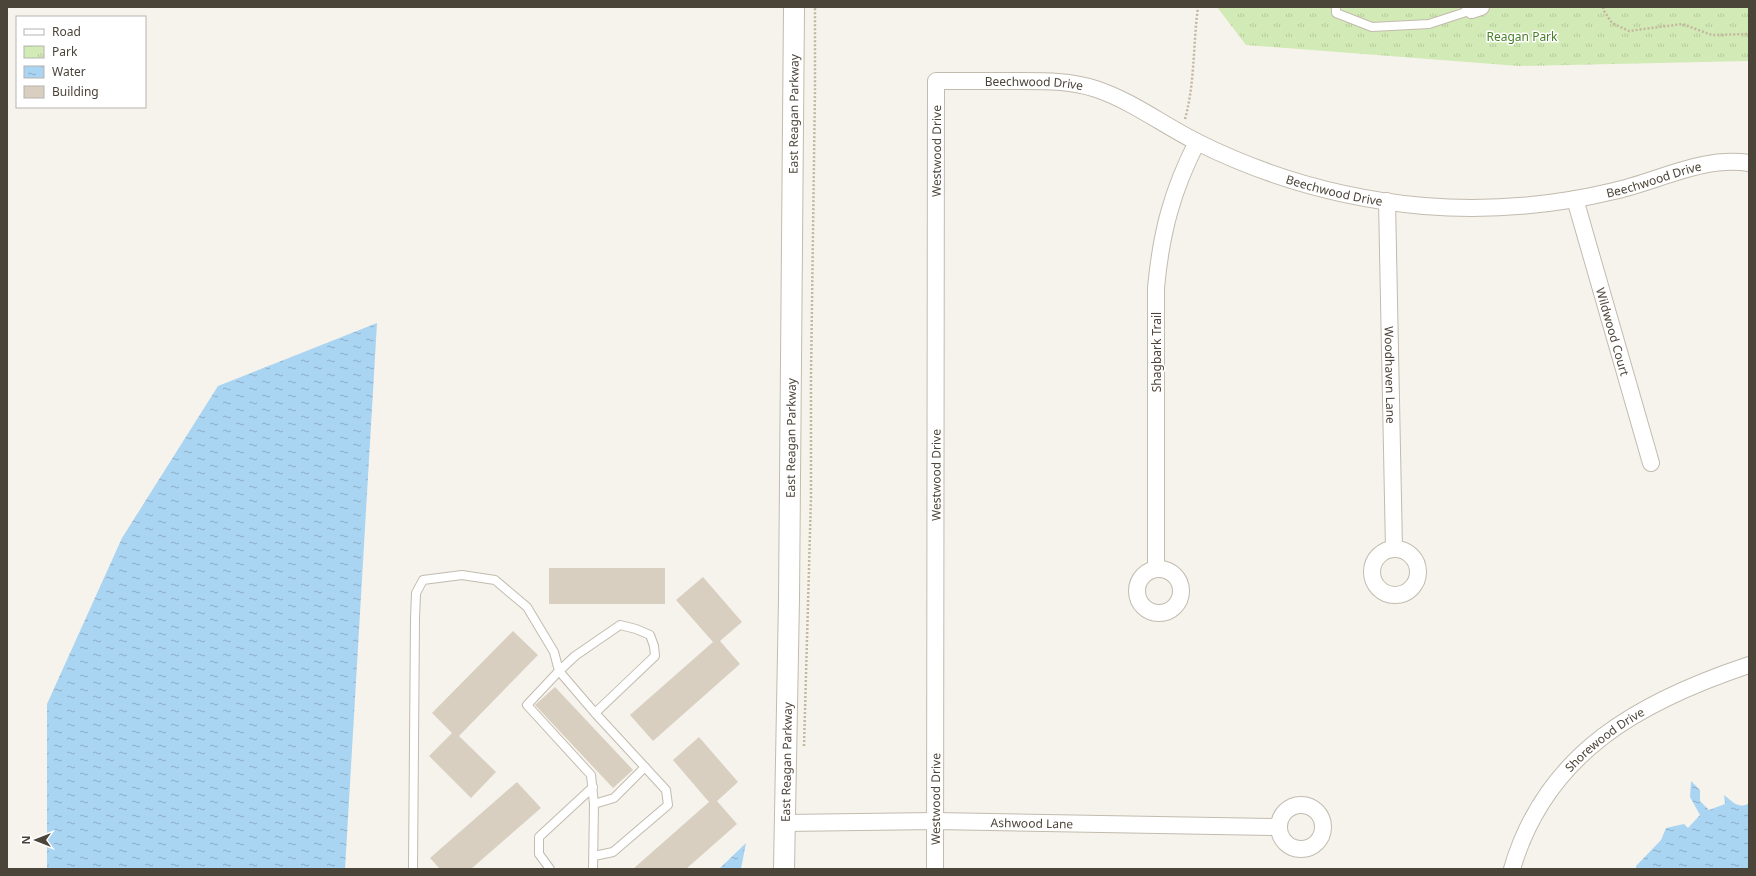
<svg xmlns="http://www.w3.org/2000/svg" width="1756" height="876" font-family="'Noto Sans',sans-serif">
  <defs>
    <pattern id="park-tufts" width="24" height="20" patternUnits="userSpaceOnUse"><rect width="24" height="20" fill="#d2eab5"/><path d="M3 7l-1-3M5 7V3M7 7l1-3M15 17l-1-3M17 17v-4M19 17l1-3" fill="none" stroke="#b6ca9c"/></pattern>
    <pattern id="water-ripples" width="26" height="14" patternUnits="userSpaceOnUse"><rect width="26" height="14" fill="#a9d4f2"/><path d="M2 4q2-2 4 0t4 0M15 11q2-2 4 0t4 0" fill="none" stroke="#8caec5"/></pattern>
  </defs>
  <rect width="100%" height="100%" fill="#f6f3ec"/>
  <!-- park -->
  <polygon fill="url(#park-tufts)" points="1217,7 1749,7 1749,61 1519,66 1246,45"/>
  <!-- water -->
  <g fill="url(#water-ripples)">
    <polygon points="377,323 345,869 47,869 47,704 122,538 218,386"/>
    <path d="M 1691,781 L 1700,790 L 1700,801 L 1709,810 L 1725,804 L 1724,795 C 1732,801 1739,810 1749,803 L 1749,869 L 1636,869 L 1636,866 L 1661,840 L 1666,828 L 1684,824 L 1688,828 L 1700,815 L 1690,797 Z"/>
    <polygon points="746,843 741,869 719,869"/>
  </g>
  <!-- building -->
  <g fill="#d8cfc1">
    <rect x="549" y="568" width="116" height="36"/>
    <polygon points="703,577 742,622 720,641 740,664 653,741 630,715 713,642 676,600"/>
    <polygon points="513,631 538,655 459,736 496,772 471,798 429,756 452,733 432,713"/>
    <polygon points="555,687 633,770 613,788 535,705"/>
    <polygon points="699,737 738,782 717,801 737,824 686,869 633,869 709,802 673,760"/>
    <polygon points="517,782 541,808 471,869 440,869 430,858"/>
  </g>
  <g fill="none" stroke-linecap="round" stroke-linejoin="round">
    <!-- service casing -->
    <g stroke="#c2bbae" stroke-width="10">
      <g id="service">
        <polyline points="1336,7 1336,13 1372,27 1429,24 1472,10"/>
        <polyline points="594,856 613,852 668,805 666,790 595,713 655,656 654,646 650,635 636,629 620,625 575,656 559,671 595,713"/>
        <polyline points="413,869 415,619 416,593 423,580 462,575 495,580 527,607 554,652 559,671 527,705 591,775 594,804 614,798 645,767"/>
        <polyline points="550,869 539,854 539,837 593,787"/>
        <polyline points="593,869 594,804"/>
      </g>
    </g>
    <!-- minor casing -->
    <g stroke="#c2bbae" stroke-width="18">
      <g id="minor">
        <polyline points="1470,7 1472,10 1481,7"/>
        <path id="s1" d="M 1575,199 L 1651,463"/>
        <path id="s2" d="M 1387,201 L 1394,549"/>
        <circle cx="1395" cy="572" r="23"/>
        <circle cx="1159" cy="591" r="22"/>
        <path d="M 1156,569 L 1156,288 C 1161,233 1172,191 1197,142"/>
        <circle cx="1301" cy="827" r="22"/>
        <path id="s3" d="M 785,823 L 935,821 L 1278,827"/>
        <path id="s4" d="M 935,869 L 936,81 C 961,81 987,81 1012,81 C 1041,81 1068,80 1096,89 C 1132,101 1163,125 1197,142 C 1267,177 1346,199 1424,206 C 1488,211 1552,206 1614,191 C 1659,181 1702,156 1749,163"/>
        <path id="s5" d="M 1512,869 C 1546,752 1641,701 1749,665"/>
      </g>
    </g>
    <!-- tertiary casing -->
    <g stroke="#c2bbae" stroke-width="22">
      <g id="tertiary">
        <path id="s6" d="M 784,869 L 789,599 L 794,7"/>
      </g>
    </g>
    <!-- path -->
    <g stroke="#c4b79f" stroke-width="2.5" stroke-dasharray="2 2" stroke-linecap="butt">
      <polyline points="1603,7 1604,11 1612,23 1629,31 1682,24 1712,35 1749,34"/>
      <path d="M 1185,119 C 1195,83 1193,44 1198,7"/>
      <polyline points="804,746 811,497 811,375 815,90 815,7"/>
    </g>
    <!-- service -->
    <use href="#service" stroke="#fff" stroke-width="8"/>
    <!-- minor -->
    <use href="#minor" stroke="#fff" stroke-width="16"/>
    <!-- tertiary -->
    <use href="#tertiary" stroke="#fff" stroke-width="20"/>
  </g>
  <g text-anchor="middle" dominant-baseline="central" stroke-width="3" stroke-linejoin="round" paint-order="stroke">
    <!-- park labels -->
    <g font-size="12" fill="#4a7f2a" stroke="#fff">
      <text x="1522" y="36">Reagan Park</text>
    </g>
    <!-- street labels -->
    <g font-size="12" fill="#4b4439" stroke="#fff">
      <text stroke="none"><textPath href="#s4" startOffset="886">Beechwood Drive</textPath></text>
      <text stroke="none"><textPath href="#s6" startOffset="755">East Reagan Parkway</textPath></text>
      <text stroke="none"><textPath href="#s4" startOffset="718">Westwood Drive</textPath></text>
      <text stroke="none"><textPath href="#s4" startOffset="1533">Beechwood Drive</textPath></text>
      <text stroke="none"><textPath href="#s4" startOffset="1209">Beechwood Drive</textPath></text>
      <text stroke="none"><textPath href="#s1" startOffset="138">Wildwood Court</textPath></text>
      <text transform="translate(1156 352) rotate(-90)">Shagbark Trail</text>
      <text stroke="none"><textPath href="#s2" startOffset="174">Woodhaven Lane</textPath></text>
      <text stroke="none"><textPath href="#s6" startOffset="431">East Reagan Parkway</textPath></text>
      <text stroke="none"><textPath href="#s4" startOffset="394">Westwood Drive</textPath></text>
      <text stroke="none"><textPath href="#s5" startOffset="163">Shorewood Drive</textPath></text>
      <text stroke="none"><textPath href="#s6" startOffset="107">East Reagan Parkway</textPath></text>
      <text stroke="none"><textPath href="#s4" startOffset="70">Westwood Drive</textPath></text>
      <text stroke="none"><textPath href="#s3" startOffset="247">Ashwood Lane</textPath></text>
    </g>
  </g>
  <!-- border -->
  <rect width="1756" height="876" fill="none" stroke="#4b4439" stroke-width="16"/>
  <!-- legend -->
  <rect x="16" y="16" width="130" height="92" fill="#ffffff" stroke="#b7b4b0"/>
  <rect x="24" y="29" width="20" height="6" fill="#ffffff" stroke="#b7b4b0"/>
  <text x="52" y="36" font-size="12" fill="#4b4439">Road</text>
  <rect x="24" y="46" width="20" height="12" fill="url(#park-tufts)" stroke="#b7b4b0"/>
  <text x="52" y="56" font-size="12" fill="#4b4439">Park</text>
  <rect x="24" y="66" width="20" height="12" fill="url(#water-ripples)" stroke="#b7b4b0"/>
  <text x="52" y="76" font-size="12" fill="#4b4439">Water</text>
  <rect x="24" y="86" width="20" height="12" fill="#d8cfc1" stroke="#b7b4b0"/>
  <text x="52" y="96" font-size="12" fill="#4b4439">Building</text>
  <!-- north arrow -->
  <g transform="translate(36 840) rotate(270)" stroke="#ffffff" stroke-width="3" paint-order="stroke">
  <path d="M0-3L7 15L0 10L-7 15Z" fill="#4b4439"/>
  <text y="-6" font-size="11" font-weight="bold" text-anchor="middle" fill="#4b4439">N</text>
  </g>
</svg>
